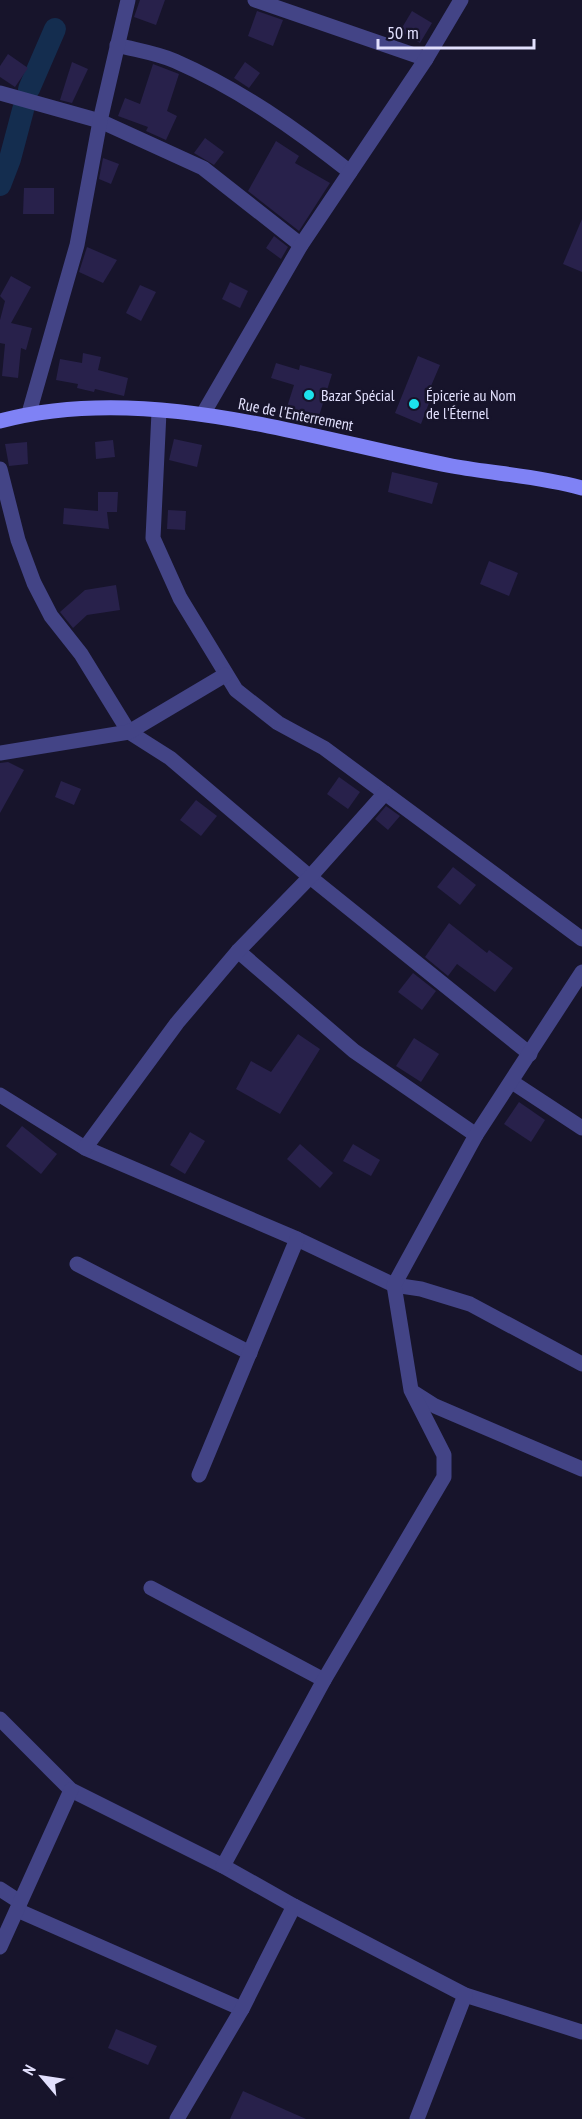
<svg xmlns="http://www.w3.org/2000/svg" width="582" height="2119" font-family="'PT Sans Narrow',sans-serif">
  <rect width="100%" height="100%" fill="#17142b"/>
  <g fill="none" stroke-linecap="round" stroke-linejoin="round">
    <!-- canal -->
    <g stroke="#142d4f" stroke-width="22">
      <polyline points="29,89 55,29"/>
      <polyline points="0,185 10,159 23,110"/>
    </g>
  </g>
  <!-- building -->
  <g fill="#28214b">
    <polygon points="140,0 165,0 156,25 134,17"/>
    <polygon points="257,11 283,20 273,46 248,36"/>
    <polygon points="412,11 432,23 420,43 400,31"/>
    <polygon points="8,54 28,68 15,87 0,77 0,66"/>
    <polygon points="72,62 88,69 72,103 60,100"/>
    <polygon points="245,62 260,73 249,88 234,78"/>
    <polygon points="153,64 179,74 167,111 177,116 166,140 146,131 148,127 118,116 125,98 140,104"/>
    <polygon points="205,138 224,152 214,165 194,153"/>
    <polygon points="276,141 299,156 295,163 330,183 299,231 248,191"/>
    <polygon points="103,158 119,164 111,184 99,179"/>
    <polygon points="24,188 54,188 54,214 23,214"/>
    <polygon points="582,219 582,272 563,264"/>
    <polygon points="274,236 288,247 281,259 266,248"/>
    <polygon points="87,247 117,260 103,283 79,272"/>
    <polygon points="11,276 31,287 11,323 32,328 26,350 21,348 18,378 2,376 5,344 0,343 0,320 5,301 0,296"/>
    <polygon points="230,282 248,291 240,308 222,299"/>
    <polygon points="140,285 156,292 141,321 126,313"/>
    <polygon points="83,353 101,357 98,370 128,378 124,396 95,389 94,392 77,388 78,384 56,380 60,359 82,363"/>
    <polygon points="418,356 440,365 428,393 432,395 421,424 395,413"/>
    <polygon points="276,363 299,370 300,365 332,374 319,416 287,407 294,385 271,378"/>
    <polygon points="174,439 202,445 197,467 169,460"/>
    <polygon points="113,440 115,457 96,459 95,442"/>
    <polygon points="27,442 28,464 9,466 5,444"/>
    <polygon points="392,472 438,483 432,504 388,492"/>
    <polygon points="98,492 118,492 117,512 107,512 109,529 63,524 64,508 98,511"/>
    <polygon points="168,510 186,511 185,530 167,529"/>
    <polygon points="489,561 518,573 509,596 480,584"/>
    <polygon points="116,585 120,610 87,615 73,628 60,612 85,590"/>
    <polygon points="8,762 24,770 0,813 0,763"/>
    <polygon points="339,777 360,792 348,809 327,794"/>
    <polygon points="61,781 81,789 74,805 55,797"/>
    <polygon points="196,800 217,816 201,836 180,820"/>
    <polygon points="386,806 400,816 388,830 375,819"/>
    <polygon points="453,867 476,885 460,905 437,887"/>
    <polygon points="449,923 487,953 489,950 513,968 495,992 457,964 448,976 425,957"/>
    <polygon points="413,973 436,991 422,1010 398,992"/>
    <polygon points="298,1034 320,1049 280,1114 236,1089 251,1061 271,1072"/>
    <polygon points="414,1038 439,1054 421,1082 396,1066"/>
    <polygon points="519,1102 545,1120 531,1142 504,1124"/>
    <polygon points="22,1126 57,1154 41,1174 6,1146"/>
    <polygon points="190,1132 205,1141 185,1174 170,1165"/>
    <polygon points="300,1144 333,1173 320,1188 287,1159"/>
    <polygon points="353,1144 380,1160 371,1176 343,1161"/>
    <polygon points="116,2029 157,2046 148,2065 108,2048"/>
    <polygon points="243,2091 306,2119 230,2119"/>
  </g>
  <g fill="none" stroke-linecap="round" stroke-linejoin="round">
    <!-- street -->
    <g stroke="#434486" stroke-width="15">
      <polyline points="255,0 426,59"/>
      <path d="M 117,45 C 135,50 157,53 175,61 C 239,89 296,129 350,172"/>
      <polyline points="0,93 100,121 203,168 301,245"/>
      <polyline points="159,412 153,538 180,598 236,690 278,723 324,748 582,939"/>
      <polyline points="29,413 77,245 100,121 128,0"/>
      <polyline points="203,414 301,245 426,59 461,0"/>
      <polyline points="0,469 18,540 34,583 51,616 81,654 129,732 170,758 310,877 530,1054"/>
      <polyline points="0,753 129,732 225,675"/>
      <polyline points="238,951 354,1051 476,1135"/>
      <polyline points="512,1082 582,1128"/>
      <polyline points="0,1095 85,1148 297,1239 394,1285 421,1289 470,1304 582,1364"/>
      <polyline points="85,1148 177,1023 238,951 310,877 385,793"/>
      <polyline points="77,1264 250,1353"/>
      <polyline points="413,1392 435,1406 582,1469"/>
      <polyline points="199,1475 297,1239"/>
      <polyline points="151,1588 324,1680"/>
      <polyline points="0,1719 71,1790 223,1866 294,1906 465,1995 582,2032"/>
      <polyline points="223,1866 324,1680 444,1477 444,1455 411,1390 394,1285 476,1135 582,972"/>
      <polyline points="0,1889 20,1902"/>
      <polyline points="17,1910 242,2009"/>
      <polyline points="0,1947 71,1790"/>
      <polyline points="177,2119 242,2009 294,1906"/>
      <polyline points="417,2119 465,1995"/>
    </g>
    <!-- secondary -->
    <path stroke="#7f82f5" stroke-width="15" d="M 0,421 C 148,382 307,438 452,466 C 496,474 539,476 582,488"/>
  </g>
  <!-- markers -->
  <g fill="#1ce1ed" stroke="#17142b" stroke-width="2">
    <circle cx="309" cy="395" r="6"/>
    <circle cx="414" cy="404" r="6"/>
  </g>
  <g text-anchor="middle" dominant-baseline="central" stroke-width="5" stroke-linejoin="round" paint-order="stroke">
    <!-- poi labels -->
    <g font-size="16" fill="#e2e0fd" stroke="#17142b" text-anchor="start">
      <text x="321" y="395">Bazar Spécial</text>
      <text x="426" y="395">Épicerie au Nom<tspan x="426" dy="18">de l'Éternel</tspan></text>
    </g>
    <!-- street labels -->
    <g font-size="16" fill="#e2e0fd" stroke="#17142b">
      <text transform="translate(296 414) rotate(11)">Rue de l'Enterrement</text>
    </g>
  </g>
  <!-- north arrow -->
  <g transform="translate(42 2077) rotate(299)" stroke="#17142b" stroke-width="4.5" paint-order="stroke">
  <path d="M0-4.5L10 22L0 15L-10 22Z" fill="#e2e0fd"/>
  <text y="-9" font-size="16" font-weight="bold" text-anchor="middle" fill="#e2e0fd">N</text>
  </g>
  <!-- scale -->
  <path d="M378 39v9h156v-9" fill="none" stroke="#e2e0fd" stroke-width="3"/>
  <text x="387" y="39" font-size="18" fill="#e2e0fd" stroke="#17142b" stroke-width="4.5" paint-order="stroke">50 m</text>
</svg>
